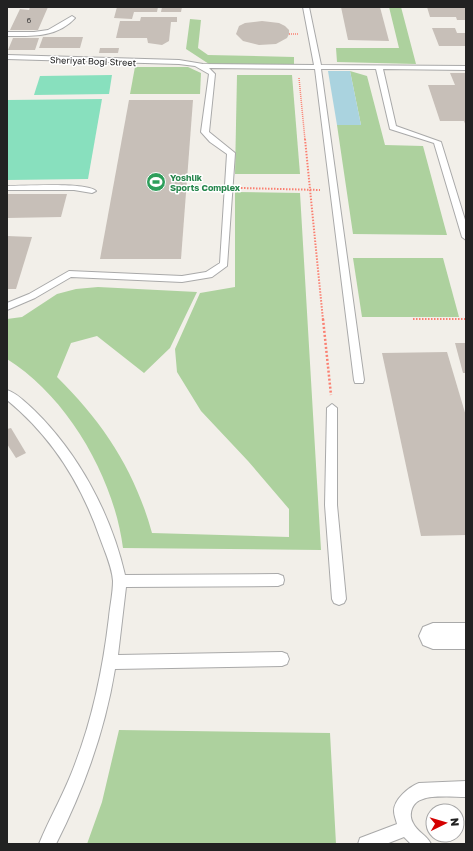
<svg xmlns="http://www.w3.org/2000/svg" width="473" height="851" font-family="'Golos Text',sans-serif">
  <rect width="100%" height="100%" fill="#f2efe9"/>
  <!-- forest -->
  <g fill="#add19e">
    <polygon points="389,7 401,7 416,64 337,62 336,48 399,48"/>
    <polygon points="190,19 201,20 198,48 208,55 294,57 294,66 209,64 186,49"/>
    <polygon points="135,67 188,67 201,73 200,94 130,94"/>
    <polygon points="350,71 367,76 385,145 423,146 447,235 353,234 337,125 361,125"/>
    <polygon points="237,75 292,75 300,174 235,174"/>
    <path d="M 235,192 L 300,193 L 321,550 L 123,548 C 114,478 68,397 7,359 L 7,319 L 22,317 L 57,294 L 76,289 L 98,287 L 197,292 L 170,348 L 144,373 L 97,336 L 71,343 L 57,377 C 103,422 135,471 152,533 L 289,537 L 289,509 L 248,461 L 201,411 L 177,372 L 175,349 L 200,293 L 235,287 Z"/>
    <polygon points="353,258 443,258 459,317 362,317"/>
    <polygon points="119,730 330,733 336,844 87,844 102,802"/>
  </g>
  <!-- pitch -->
  <g fill="#88e0be">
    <polygon points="112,75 109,94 34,95 40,76"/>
    <polygon points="102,99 88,179 7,180 7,100"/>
  </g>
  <!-- water -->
  <polygon fill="#aad3df" points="328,71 350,71 361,125 337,125"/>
  <!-- building -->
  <g fill="#c7bfb8">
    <polygon points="30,7 48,7 38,30 10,30 20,9 29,10"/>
    <polygon points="117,7 158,7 157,12 134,12 132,19 114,18"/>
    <polygon points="162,7 182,7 181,12 161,12"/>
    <polygon points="341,7 380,7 389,41 348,40"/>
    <polygon points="427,7 466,7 466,20 457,20 456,17 430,17"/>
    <polygon points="141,17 177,17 177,22 171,22 169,41 162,45 148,43 147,38 116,38 120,21 140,21"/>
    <polygon points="262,21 279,23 285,26 289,30 289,34 287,38 276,44 259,45 243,41 236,34 239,26 245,23"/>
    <polygon points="432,28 455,28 457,33 466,33 466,46 439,46"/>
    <polygon points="43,37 83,37 80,48 39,48"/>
    <polygon points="13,38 39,38 35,50 8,50"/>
    <polygon points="100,48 119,48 118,53 99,53"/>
    <polygon points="450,73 466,73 466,126 464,121 440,121 428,85 455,85"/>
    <polygon points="129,100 193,100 181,259 100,259"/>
    <polygon points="7,194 67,194 61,217 7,218"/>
    <polygon points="7,236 32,237 16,289 7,289"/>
    <polygon points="455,343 466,343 466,373 463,373"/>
    <polygon points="447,352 466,416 466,535 421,536 382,353"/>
    <polygon points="11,428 26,453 16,458 7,444 7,429"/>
  </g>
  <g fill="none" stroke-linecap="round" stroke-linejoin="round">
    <!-- lane casing -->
    <g stroke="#a9a9a9" stroke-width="2">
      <g id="lane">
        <polygon points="303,7 309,7 321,65 466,66 466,70 383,69 396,126 441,142 466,223 466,240 462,237 434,143 390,129 376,69 321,69 364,380 363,383 355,383 354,380 315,69 209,68 215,74 209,132 235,153 227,266 212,277 182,282 71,277 35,298 7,310 7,303 29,294 69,271 182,276 206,272 220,263 227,154 210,142 201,132 209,74 195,66 179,64 7,59 7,55 179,60 203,64 314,65"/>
        <path d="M 72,16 L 75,18 C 57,38 31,36 7,36 L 7,32 L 34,32 L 48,30 Z"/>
        <path d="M 7,186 C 23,186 86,182 96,191 L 92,193 L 74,190 L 7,190 Z"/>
        <path d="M 7,390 C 17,393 26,403 34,410 C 79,454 111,514 125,575 L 278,574 L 283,576 L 284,580 L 283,584 L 278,586 L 126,587 L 118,655 L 282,652 L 287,654 L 289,659 L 287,664 L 282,666 L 115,669 C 105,730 84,789 56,844 L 39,844 C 50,817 65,792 75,764 C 93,717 103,668 109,617 C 110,606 113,593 113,581 C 112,567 105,552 100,538 C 81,483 52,437 7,400 Z"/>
        <polygon points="332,404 337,408 337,505 346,599 344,603 339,605 334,603 332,599 325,505 327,408"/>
        <path d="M 466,781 L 466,797 C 454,797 433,795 423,799 C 412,802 408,814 413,823 C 417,832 427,835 431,844 L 411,844 L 404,837 L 386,844 L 358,844 L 360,838 L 397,824 C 396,820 394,815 394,811 C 394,799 409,787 419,783 Z"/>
      </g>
    </g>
    <!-- street casing -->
    <g stroke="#a9a9a9" stroke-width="2">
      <polygon id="street" points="433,623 466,623 466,649 433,649 423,645 419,636 423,627"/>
    </g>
    <!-- path-far2 -->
    <g stroke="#fa8072" stroke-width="1.5" stroke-dasharray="1 1" stroke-linecap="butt">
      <polyline points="289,34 299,34"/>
      <polyline points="299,78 305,140"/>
    </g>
    <!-- path-far1 -->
    <g stroke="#fa8072" stroke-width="2" stroke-dasharray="1.5 1.5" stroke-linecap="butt">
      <polyline points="305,139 323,320"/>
      <polyline points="241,188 320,190"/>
      <polyline points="413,319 466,319"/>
    </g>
    <!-- path -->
    <polyline stroke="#fa8072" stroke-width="2.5" stroke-dasharray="2 2" stroke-linecap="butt" points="323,319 331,395"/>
    <!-- lane -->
    <use href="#lane" fill="#fff" fill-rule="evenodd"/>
    <!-- street -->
    <use href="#street" fill="#fff" fill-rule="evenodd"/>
  </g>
  <!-- icons -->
  <defs>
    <g id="stadium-disc" transform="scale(1)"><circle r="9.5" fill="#2e9e5b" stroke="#fff"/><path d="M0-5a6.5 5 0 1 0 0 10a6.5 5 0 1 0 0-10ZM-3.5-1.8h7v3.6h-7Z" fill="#fff"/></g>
  </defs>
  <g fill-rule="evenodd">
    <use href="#stadium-disc" x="156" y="182"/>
  </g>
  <g text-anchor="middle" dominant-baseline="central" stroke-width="3" stroke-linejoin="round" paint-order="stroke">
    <!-- number labels -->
    <g font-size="8" fill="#4b4948">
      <text x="29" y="20">6</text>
    </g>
    <!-- far-street labels -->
    <g font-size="9" fill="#222" stroke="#fff">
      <text transform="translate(93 61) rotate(2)">Sheriyat Bogi Street</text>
    </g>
    <!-- far-leisure labels -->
    <g font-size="9" font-weight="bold" fill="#27864d" stroke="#fff" text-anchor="start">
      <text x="170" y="177">Yoshlik<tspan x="170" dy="10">Sports Complex</tspan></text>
    </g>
  </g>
  <!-- border -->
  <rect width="473" height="851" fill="none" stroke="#222222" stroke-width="16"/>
  <!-- north arrow -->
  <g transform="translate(445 823) rotate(85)"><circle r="19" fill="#ffffff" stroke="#a7a7a7"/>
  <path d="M0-3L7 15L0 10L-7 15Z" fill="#d40000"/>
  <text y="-6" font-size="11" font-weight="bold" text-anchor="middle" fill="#222222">N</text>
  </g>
</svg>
